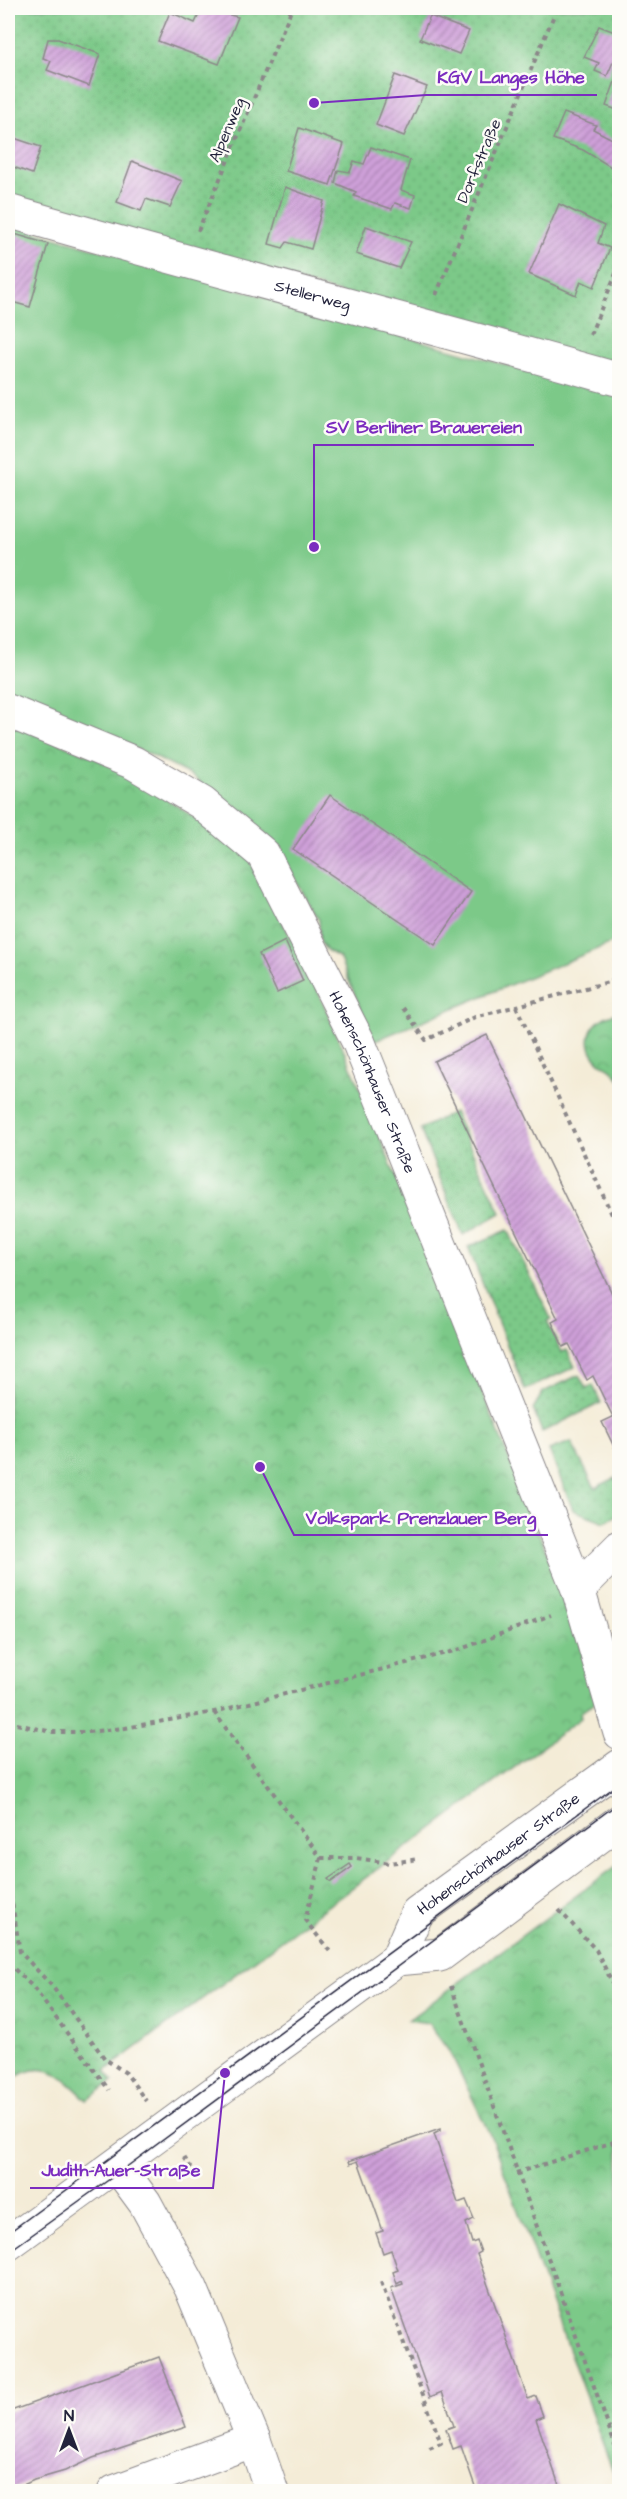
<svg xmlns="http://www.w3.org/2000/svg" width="627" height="2499" font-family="'Architects Daughter',sans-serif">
  <defs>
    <pattern id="grass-dots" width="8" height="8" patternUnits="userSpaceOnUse" patternTransform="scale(1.5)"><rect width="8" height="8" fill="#7cc988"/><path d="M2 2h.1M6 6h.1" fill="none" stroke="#6bac76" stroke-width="1.8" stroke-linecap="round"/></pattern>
    <pattern id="park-crowns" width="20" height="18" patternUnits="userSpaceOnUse" patternTransform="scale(1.5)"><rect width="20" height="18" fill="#7cc988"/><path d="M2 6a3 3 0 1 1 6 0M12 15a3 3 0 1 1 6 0" fill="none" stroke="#6bac76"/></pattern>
    <pattern id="building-hatch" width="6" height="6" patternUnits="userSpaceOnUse" patternTransform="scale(1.5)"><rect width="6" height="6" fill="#cfa0d9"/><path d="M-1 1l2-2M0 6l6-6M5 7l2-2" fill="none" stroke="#a882b1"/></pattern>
  </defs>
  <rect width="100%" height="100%" fill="#fdfcf7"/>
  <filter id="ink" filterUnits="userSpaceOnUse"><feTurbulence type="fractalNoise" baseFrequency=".0167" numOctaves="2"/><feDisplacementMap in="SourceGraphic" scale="12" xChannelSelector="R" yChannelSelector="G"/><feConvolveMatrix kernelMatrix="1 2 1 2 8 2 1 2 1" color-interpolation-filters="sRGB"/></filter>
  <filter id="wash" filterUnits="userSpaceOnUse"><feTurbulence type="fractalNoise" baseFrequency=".008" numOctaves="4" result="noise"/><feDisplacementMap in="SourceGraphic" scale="24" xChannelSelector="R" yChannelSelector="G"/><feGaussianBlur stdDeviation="1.35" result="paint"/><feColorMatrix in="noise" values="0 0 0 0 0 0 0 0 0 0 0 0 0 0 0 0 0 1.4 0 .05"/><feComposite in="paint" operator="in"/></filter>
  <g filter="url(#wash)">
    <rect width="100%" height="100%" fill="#f4ecd7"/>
    <!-- grass -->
    <g fill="url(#grass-dots)" stroke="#4f7662" stroke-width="1.5">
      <polygon points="8,8 619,8 619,372 8,199"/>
      <polygon points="454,1112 501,1213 463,1235 420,1129"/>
      <polygon points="508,1230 551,1319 547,1321 562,1352 567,1350 575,1367 525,1390 468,1247"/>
      <polygon points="579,1375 586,1388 593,1385 601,1403 542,1432 533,1409 543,1392"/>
      <polygon points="571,1442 595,1488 619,1476 619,1514 605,1522 573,1510 549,1450"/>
    </g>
    <!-- park -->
    <g fill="url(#park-crowns)" stroke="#4f7662" stroke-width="1.5">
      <path d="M 8,723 L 120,767 L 246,853 L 310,973 L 358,1083 L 569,1608 L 598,1700 L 580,1713 L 581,1718 L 105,2071 L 113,2081 L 87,2100 C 60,2074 43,2056 8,2082 Z"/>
      <path d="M 619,1013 L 620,1013 L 619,1080 C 610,1063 605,1070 596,1058 C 579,1037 597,1015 619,1013 Z"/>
      <polygon points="619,1864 619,2488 492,2139 451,2054 428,2023 408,2020"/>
    </g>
    <!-- pitch -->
    <polygon fill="#7cc988" stroke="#4f7662" stroke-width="1.5" points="8,224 619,397 619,940 374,1041 339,957 327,951 320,942 319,920 273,841 192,776 151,755 8,698"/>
    <g id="blocks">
      <!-- building -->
      <g fill="url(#building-hatch)">
        <polygon points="202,8 238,17 219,64 158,41 170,12 195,23"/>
        <polygon points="430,16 469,31 459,54 420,39"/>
        <polygon points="599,26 620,34 620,66 613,62 607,76 595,71 599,63 584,57"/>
        <polygon points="48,39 58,39 100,54 89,86 47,70 51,61 43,58"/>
        <polygon points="620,68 620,111 606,106"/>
        <polygon points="395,75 427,87 404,136 376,125"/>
        <polygon points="564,113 596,125 593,129 620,143 620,163 616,170 583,150 553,139"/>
        <polygon points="299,128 344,144 330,185 286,171"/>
        <polygon points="8,136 41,147 32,174 8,165"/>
        <polygon points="371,147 410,160 401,190 415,195 411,208 395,203 392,209 354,196 356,192 335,183 338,170 350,172 354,161 364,164"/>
        <polygon points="132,161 182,181 170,207 146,199 141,211 117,202"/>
        <polygon points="285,187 324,201 311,249 287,242 283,248 269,244"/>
        <polygon points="559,204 604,226 598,243 610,248 594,287 581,281 576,295 529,274"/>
        <polygon points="366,226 411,242 399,268 356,254"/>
        <polygon points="8,232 48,244 30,307 8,301"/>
        <polygon points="330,795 471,892 435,945 293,849"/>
        <polygon points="285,941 303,981 277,993 259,954"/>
        <polygon points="487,1035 620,1310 620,1459 602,1422 613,1417 593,1376 587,1380 569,1344 563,1347 552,1322 558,1319 434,1061"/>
        <polygon points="350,1864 352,1867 331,1882 328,1879"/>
        <polygon points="440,2129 440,2131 434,2134 458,2203 466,2200 474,2219 466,2223 472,2243 477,2241 481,2252 477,2254 528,2399 536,2396 543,2416 536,2419 560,2488 568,2485 569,2488 560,2492 477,2492 461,2446 453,2449 446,2429 454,2426 442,2392 430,2397 391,2288 403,2284 402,2281 397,2284 393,2272 398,2270 391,2250 383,2253 376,2233 383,2231 358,2161 350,2164 349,2161"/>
        <polygon points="159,2357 186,2427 93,2458 65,2471 34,2480 8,2492 8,2412"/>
      </g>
    </g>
  </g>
  <g filter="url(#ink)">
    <use href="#blocks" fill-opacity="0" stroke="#8b8789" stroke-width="1.5"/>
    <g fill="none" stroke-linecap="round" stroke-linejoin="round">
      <!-- minor casing -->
      <g stroke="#8b8789" stroke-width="35">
        <g id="minor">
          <path id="s1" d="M 8,211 C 211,270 416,322 620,380"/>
          <path id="s2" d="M 8,711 L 134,763 L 202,803 L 263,854 L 359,1043 L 578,1589 L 620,1733"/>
          <polyline points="578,1589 620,1547"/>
          <polyline points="397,1959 440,1955 620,1821"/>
          <polyline points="117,2165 145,2203 191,2288 254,2440 272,2492"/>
          <path id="s3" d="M 8,2244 L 397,1959 L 417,1913 L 620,1766"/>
          <polyline points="114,2492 254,2440"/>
        </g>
      </g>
      <!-- path -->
      <g stroke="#8b8789" stroke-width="4" stroke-dasharray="4.5 4.5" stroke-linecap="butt">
        <polyline points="198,231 292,8"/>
        <polyline points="436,295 557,8"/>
        <polyline points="590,335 620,264"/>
        <polyline points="516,1006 620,1232"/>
        <polyline points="403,1008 426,1040 475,1017 620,979"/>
        <polyline points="214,1712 321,1858"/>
        <polyline points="8,1722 52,1732 87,1732 125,1728 214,1712 458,1650 551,1615"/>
        <polyline points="321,1858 305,1920 332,1954"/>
        <polyline points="321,1858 356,1858 390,1863 419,1859"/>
        <polyline points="8,1877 20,1952 52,1986 105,2059 126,2073 146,2101"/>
        <polyline points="559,1910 596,1950 620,1998"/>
        <polyline points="8,1963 33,1987 109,2090"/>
        <polyline points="451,1986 620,2459"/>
        <polyline points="184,2157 192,2169"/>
        <polyline points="516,2173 620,2140"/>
        <polyline points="381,2282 441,2443 427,2449"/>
      </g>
      <!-- minor -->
      <use href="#minor" stroke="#fff" stroke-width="33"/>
      <!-- tram -->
      <g stroke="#22223b" stroke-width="1.5">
        <polyline points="8,2233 620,1783"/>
        <polyline points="8,2252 121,2171 620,1802"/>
      </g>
    </g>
  </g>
  <g text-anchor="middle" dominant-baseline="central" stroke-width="5" stroke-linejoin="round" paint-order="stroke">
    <!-- street labels -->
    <g font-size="16" fill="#22223b" stroke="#fdfcf7">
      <text transform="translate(227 130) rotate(-67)">Alpenweg</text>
      <text transform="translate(479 161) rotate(-67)">Dorfstraße</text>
      <text stroke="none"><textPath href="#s1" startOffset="316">Stellerweg</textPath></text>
      <text stroke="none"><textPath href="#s2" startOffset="548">Hohenschönhauser Straße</textPath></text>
      <text stroke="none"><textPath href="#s3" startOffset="633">Hohenschönhauser Straße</textPath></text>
    </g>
  </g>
  <!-- callouts -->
  <path fill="none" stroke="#7b2cbf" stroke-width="2" d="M314 103L426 95H597M314 547L314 445H534M260 1467L294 1535H548M225 2073L213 2188H30"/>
  <g fill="#7b2cbf" stroke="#fdfcf7" stroke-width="2">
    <circle cx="314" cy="103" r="6"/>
    <circle cx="314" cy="547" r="6"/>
    <circle cx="260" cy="1467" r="6"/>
    <circle cx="225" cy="2073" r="6"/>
  </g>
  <g font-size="18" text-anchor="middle" font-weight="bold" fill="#7b2cbf" stroke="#fdfcf7" stroke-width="5" stroke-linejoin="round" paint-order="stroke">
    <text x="511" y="83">KGV Langes Höhe</text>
    <text x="424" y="433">SV Berliner Brauereien</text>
    <text x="421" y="1524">Volkspark Prenzlauer Berg</text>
    <text x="121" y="2176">Judith-Auer-Straße</text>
  </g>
  <!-- margin -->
  <rect width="627" height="2499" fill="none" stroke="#fdfcf7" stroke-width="30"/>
  <!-- north arrow -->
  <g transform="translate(69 2430)" stroke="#fdfcf7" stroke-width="4.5" paint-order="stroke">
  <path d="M0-4.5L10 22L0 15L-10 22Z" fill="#22223b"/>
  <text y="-9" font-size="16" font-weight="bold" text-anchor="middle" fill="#22223b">N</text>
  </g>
</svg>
